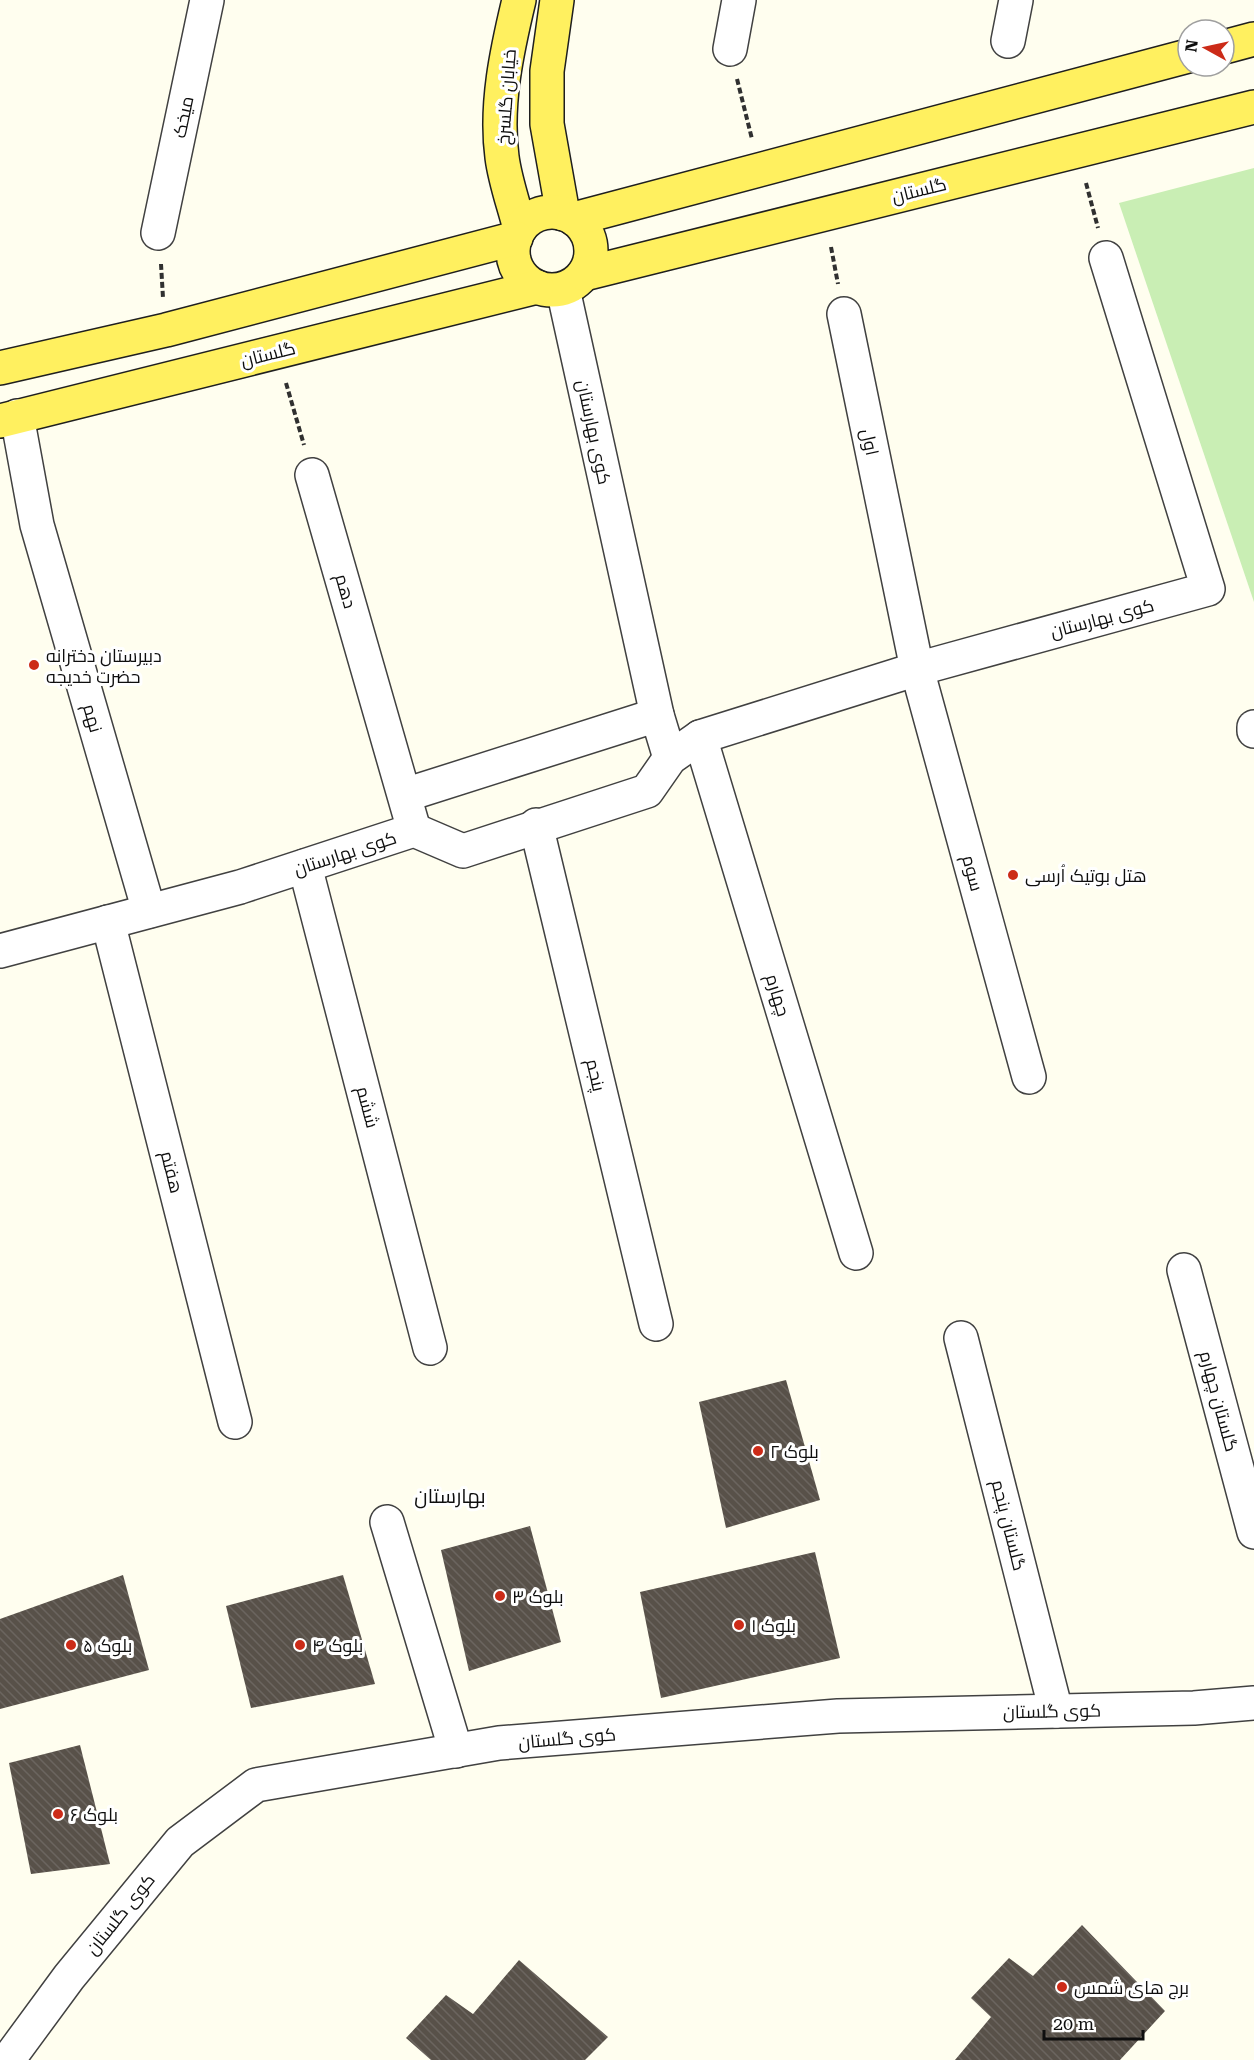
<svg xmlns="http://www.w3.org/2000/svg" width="1254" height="2060" font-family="'Roboto Serif',Cairo,serif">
  <defs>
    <pattern id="building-back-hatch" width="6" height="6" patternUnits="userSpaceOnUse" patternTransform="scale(1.5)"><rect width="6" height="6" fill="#585149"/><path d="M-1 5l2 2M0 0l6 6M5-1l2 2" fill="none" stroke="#6b655f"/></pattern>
  </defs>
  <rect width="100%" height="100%" fill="#fffeef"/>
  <!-- grass -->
  <polygon fill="#c9eeb4" points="1254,168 1254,602 1119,203"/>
  <!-- building -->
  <g fill="url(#building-back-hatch)">
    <polygon points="786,1380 820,1500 726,1528 699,1402"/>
    <polygon points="530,1526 561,1642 469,1671 441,1550"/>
    <polygon points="815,1552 840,1658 661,1698 640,1592"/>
    <polygon points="123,1575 149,1670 0,1709 0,1619"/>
    <polygon points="343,1575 375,1684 251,1708 226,1606"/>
    <polygon points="80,1745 110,1864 31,1874 9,1763"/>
    <polygon points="1082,1925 1165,2011 1120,2060 955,2060 991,2017 971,1998 1009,1958 1033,1976"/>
    <polygon points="519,1960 608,2037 585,2060 431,2060 406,2038 446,1995 473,2014"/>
  </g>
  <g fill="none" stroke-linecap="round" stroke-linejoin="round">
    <!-- minor casing -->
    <g stroke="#414141" stroke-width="36">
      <g id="minor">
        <polyline points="1008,41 1016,0"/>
        <polyline points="730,49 739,0"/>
        <polyline points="158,233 207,0"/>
        <polyline points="563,289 657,715 670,758"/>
        <polyline points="844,314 917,669 1029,1077"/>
        <polyline points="17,416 37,525 149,911"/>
        <polyline points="312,475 414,830"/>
        <polyline points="1254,727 1254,731"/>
        <polyline points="700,737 856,1253"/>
        <polyline points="405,795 657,715"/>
        <polyline points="536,825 656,1324"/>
        <polyline points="305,866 430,1348"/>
        <polyline points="108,922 235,1422"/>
        <polyline points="0,951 240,887 414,830 463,851 647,791 670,758 700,737 917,669 1208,589 1106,258"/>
        <polyline points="1184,1270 1254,1532"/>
        <polyline points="961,1338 1056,1711"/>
        <polyline points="387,1522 456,1751"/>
        <polyline points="8,2060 69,1977 180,1842 256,1785 499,1743 838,1716 1194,1708 1254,1703"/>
      </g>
    </g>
    <!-- major casing -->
    <g stroke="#1f1f1f" stroke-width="36">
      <g id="major">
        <path d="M 519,0 C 507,50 495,105 502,157 C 505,181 514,205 520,229"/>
        <polyline points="557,0 547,71 547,124 563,214"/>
        <polyline points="1224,47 1254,39"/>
        <circle cx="552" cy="251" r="39"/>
        <polyline points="574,219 1188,56"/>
        <polyline points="584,274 1254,107"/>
        <polyline points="0,368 166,330 516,238"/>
        <polyline points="0,421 537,287"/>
      </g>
    </g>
    <!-- path -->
    <g stroke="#303030" stroke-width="4" stroke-dasharray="6 3" stroke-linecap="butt">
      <polyline points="737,79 752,139"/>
      <polyline points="1086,183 1098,228"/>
      <polyline points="831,247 838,284"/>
      <polyline points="161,264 163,298"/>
      <polyline points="286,383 304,445"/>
    </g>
    <!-- minor -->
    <use href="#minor" stroke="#fff" stroke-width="33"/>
    <!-- major -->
    <use href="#major" stroke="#fff05f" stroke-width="33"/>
  </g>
  <!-- markers -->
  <g fill="#cc2b18" stroke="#fff" stroke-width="2">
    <circle cx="34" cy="665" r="6"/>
    <circle cx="1013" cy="875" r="6"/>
    <circle cx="758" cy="1451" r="6"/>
    <circle cx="500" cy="1596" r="6"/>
    <circle cx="739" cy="1625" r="6"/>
    <circle cx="71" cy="1645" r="6"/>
    <circle cx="300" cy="1645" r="6"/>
    <circle cx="58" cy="1814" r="6"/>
    <circle cx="1062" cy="1987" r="6"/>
  </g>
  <g text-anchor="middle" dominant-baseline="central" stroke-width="6" stroke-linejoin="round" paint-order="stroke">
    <!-- street labels -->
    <g font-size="18" fill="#0e0e0e" stroke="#fff">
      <text transform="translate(506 97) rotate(-86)">خیابان گلسرخ</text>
      <text transform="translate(183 117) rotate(-78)">میخک</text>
      <text transform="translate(919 190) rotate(-14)">گلستان</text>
      <text transform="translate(268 354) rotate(-14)">گلستان</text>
      <text transform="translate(594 432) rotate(78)">کوی بهارستان</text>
      <text transform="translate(870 442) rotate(78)">اول</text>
      <text transform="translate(346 591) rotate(74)">دهم</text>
      <text transform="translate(1102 618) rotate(-15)">کوی بهارستان</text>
      <text transform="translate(93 718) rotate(74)">نهم</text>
      <text transform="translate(345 853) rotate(-18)">کوی بهارستان</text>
      <text transform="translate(973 873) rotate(75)">سوم</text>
      <text transform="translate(778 995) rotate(73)">چهارم</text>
      <text transform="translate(596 1075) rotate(77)">پنجم</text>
      <text transform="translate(368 1107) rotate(75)">ششم</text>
      <text transform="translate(172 1172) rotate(76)">هفتم</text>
      <text transform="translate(1219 1401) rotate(75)">گلستان چهارم</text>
      <text transform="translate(1009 1525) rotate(76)">گلستان پنجم</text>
      <text transform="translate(1052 1711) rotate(-1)">کوی گلستان</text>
      <text transform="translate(567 1738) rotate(-5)">کوی گلستان</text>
      <text transform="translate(120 1914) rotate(-51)">کوی گلستان</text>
    </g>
    <!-- poi labels -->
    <g font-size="18" fill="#0e0e0e" stroke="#fff" text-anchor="start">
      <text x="46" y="655">دبیرستان دخترانه<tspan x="46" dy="21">حضرت خدیجه</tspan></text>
      <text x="1025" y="875">هتل بوتیک اُرسی</text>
      <text x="770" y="1451">بلوک ۲</text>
      <text x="512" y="1596">بلوک ۳</text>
      <text x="751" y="1625">بلوک ۱</text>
      <text x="83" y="1645">بلوک ۵</text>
      <text x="312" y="1645">بلوک ۴</text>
      <text x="70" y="1814">بلوک ۶</text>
      <text x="1074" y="1987">برج های شمس</text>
    </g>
    <!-- neighbourhood labels -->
    <g font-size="20" fill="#0e0e0e" stroke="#fff">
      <text x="450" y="1496">بهارستان</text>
    </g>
  </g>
  <!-- north arrow -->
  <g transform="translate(1206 48) rotate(278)"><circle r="28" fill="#ffffff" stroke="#9f9f9f" stroke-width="1.5"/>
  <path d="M0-4.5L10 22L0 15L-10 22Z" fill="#cc2b18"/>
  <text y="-9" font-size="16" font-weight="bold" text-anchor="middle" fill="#0e0e0e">N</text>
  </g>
  <!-- scale -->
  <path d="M1044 2030v9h99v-9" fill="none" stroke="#0e0e0e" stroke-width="3"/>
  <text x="1053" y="2030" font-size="18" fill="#0e0e0e" stroke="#ffffff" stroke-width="4.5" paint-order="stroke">20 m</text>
</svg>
